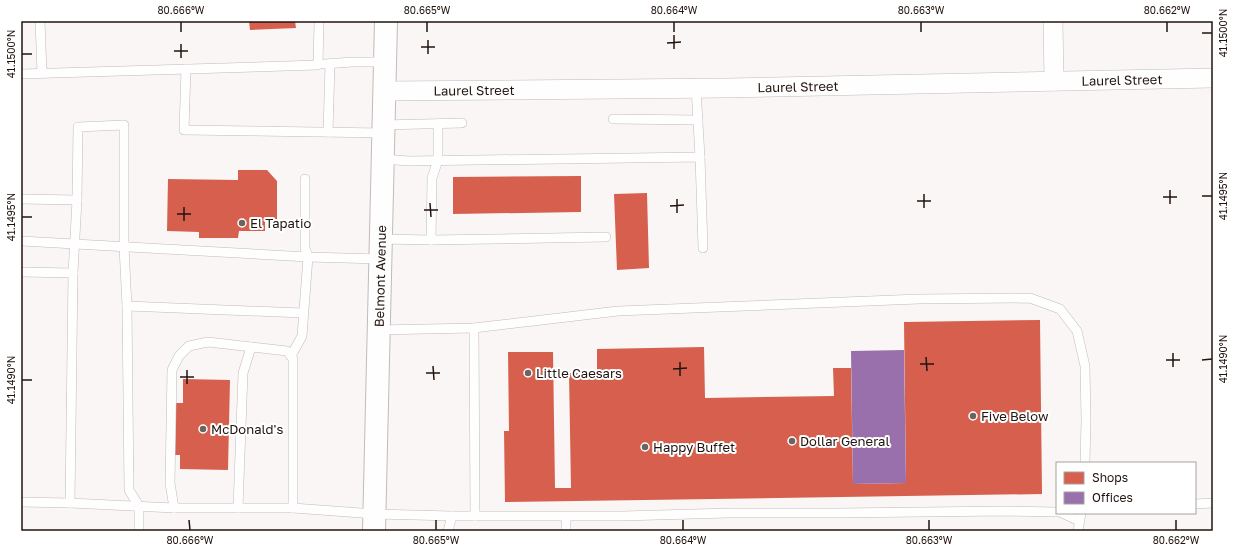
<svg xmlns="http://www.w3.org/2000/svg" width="1234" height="552" font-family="'Golos Text',sans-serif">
  <rect width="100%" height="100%" fill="#faf6f5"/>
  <!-- shops -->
  <g fill="#d6604d">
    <polygon points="249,21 295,21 296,28 250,30"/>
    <polygon points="238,170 267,170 277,181 277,219 265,219 265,231 239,231 238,238 199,238 199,232 167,231 168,179 238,180"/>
    <polygon points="581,176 581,212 453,214 453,177"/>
    <polygon points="647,193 649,268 617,270 614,194"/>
    <polygon points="1040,320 1042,494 505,502 504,431 509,431 508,352 553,352 555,488 571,488 569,373 597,373 597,349 704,347 705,398 834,396 833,368 851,368 853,484 906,483 904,322"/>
    <polygon points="183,379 230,380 228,470 180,469 180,455 175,455 176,403 183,403"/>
  </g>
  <!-- offices -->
  <polygon fill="#9970ab" points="904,350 906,483 853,484 851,351"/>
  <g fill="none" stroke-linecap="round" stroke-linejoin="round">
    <!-- lane casing -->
    <g stroke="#c2bab7" stroke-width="10">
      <g id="lane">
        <polyline points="40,21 42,73"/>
        <polyline points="324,64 353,62 385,62"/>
        <polyline points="186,69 184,130 383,133"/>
        <polyline points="21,74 318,65 319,21"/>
        <polyline points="696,88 700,157"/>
        <polyline points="613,119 698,120"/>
        <polyline points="438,124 438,160 432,178 431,240 606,237"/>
        <polyline points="383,125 462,123"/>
        <polyline points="328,132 330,64"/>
        <polyline points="382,159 409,161 700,157 703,248"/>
        <polyline points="21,199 77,200"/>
        <polyline points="380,239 431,240"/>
        <polyline points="21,241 308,257 380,259"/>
        <polyline points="21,272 73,273 70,503"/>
        <polyline points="73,273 77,200 78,127 124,125 124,247 127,306 129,490 139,506 139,531"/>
        <polyline points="127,306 303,313"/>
        <polyline points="474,328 475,516"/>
        <polyline points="378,330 474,328 618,311 919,299 1030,298 1060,309 1077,331 1085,366 1086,420 1085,463"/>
        <polyline points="291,356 302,336 308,257 305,248 305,179"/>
        <polyline points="21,502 70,503 174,508 293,508 375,514 452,516 622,516 729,513 838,513 1006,511 1057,512"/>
        <polyline points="1195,504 1213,503"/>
        <polyline points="174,508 170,483 172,370 179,356 189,346 208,342 287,351 293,359 293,508"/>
        <polyline points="238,508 243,373 251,347"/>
        <polyline points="1062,513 1079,521"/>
        <polyline points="566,517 566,531"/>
        <polyline points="448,531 452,516"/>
        <polyline points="1078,531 1081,513"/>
      </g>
    </g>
    <!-- street casing -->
    <g stroke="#c2bab7" stroke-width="20">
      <g id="street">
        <polyline points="1053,21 1054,81"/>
        <path id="s1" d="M 384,91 L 727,88 L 1213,78"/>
      </g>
    </g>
    <!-- secondary casing -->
    <g stroke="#c2bab7" stroke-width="24">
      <g id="secondary">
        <path id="s2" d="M 374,531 L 386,21"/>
      </g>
    </g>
    <!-- lane -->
    <use href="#lane" stroke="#fefefe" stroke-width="9"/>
    <!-- street -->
    <use href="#street" stroke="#fefefe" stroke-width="19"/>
    <!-- secondary -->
    <use href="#secondary" stroke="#fefefe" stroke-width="22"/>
  </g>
  <!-- ticks -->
  <path fill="none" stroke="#21140f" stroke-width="1.5" d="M 181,22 L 181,32M 427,22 L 427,32M 674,22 L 674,32M 921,22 L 921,32M 1167,22 L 1167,32M 1202,33 L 1212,33M 674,35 L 674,49M 428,40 L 428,54M 667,43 L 681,42M 181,44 L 181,58M 421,47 L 435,47M 174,51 L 188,51M 22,54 L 32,54M 1170,190 L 1170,204M 924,194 L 924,208M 1202,196 L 1212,196M 1163,197 L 1177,197M 677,199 L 677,213M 917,201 L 931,201M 430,203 L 431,217M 670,206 L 684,205M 184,207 L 184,221M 424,210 L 438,210M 177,214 L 191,214M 22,217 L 32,217M 1173,353 L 1173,367M 926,357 L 927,371M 1166,360 L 1180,360M 1202,360 L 1212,359M 680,362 L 680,376M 920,364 L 934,364M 433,366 L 434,380M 673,369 L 687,368M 187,370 L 187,384M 426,373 L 440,373M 180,377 L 194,377M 22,380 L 32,380M 189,520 L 190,530M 436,520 L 436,530M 683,520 L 683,530M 929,520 L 929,530M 1176,520 L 1176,530"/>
  <!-- markers -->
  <g fill="#6d6360" stroke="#fff" stroke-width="1.5">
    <circle cx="242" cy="223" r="4"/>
    <circle cx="528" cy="373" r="4"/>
    <circle cx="973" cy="416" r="4"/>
    <circle cx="203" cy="429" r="4"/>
    <circle cx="792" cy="441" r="4"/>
    <circle cx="645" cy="447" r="4"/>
  </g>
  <g text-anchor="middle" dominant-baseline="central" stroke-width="4" stroke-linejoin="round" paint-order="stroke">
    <!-- street labels -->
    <g font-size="13" fill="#21140f" stroke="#fff">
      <text stroke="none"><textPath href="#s1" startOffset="738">Laurel Street</textPath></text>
      <text stroke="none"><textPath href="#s1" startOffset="414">Laurel Street</textPath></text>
      <text stroke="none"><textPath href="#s1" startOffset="90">Laurel Street</textPath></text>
      <text stroke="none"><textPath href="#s2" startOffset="255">Belmont Avenue</textPath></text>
    </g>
    <!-- poi labels -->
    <g font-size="13" fill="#21140f" stroke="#fff" text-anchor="start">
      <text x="250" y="223">El Tapatio</text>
      <text x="536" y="373">Little Caesars</text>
      <text x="981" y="416">Five Below</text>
      <text x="211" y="429">McDonald's</text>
      <text x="800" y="441">Dollar General</text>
      <text x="653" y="447">Happy Buffet</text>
    </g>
  </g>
  <!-- border -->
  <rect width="1234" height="552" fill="none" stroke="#ffffff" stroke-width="44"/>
  <!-- legend -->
  <rect x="1056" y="462" width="140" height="52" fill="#ffffff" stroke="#a6a19f"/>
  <rect x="1064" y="472" width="20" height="12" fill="#d6604d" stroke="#a6a19f"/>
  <text x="1092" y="482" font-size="12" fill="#21140f">Shops</text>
  <rect x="1064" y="492" width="20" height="12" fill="#9970ab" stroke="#a6a19f"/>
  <text x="1092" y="502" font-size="12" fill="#21140f">Offices</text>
  <rect x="22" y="22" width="1190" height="508" fill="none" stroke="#21140f" stroke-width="1.5"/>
  <g font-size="10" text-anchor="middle" fill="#21140f">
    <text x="181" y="14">80.666°W</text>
    <text x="427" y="14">80.665°W</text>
    <text x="674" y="14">80.664°W</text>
    <text x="921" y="14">80.663°W</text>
    <text x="1167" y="14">80.662°W</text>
    <text transform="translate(1223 33) rotate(-90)" y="4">41.1500°N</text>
    <text transform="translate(11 54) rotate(-90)" y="4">41.1500°N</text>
    <text transform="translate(1223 196) rotate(-90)" y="4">41.1495°N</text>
    <text transform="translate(11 217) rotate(-90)" y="4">41.1495°N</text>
    <text transform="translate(1223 359) rotate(-90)" y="4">41.1490°N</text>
    <text transform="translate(11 380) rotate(-90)" y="4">41.1490°N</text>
    <text x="190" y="544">80.666°W</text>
    <text x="436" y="544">80.665°W</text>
    <text x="683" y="544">80.664°W</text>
    <text x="929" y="544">80.663°W</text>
    <text x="1176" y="544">80.662°W</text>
  </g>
</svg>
